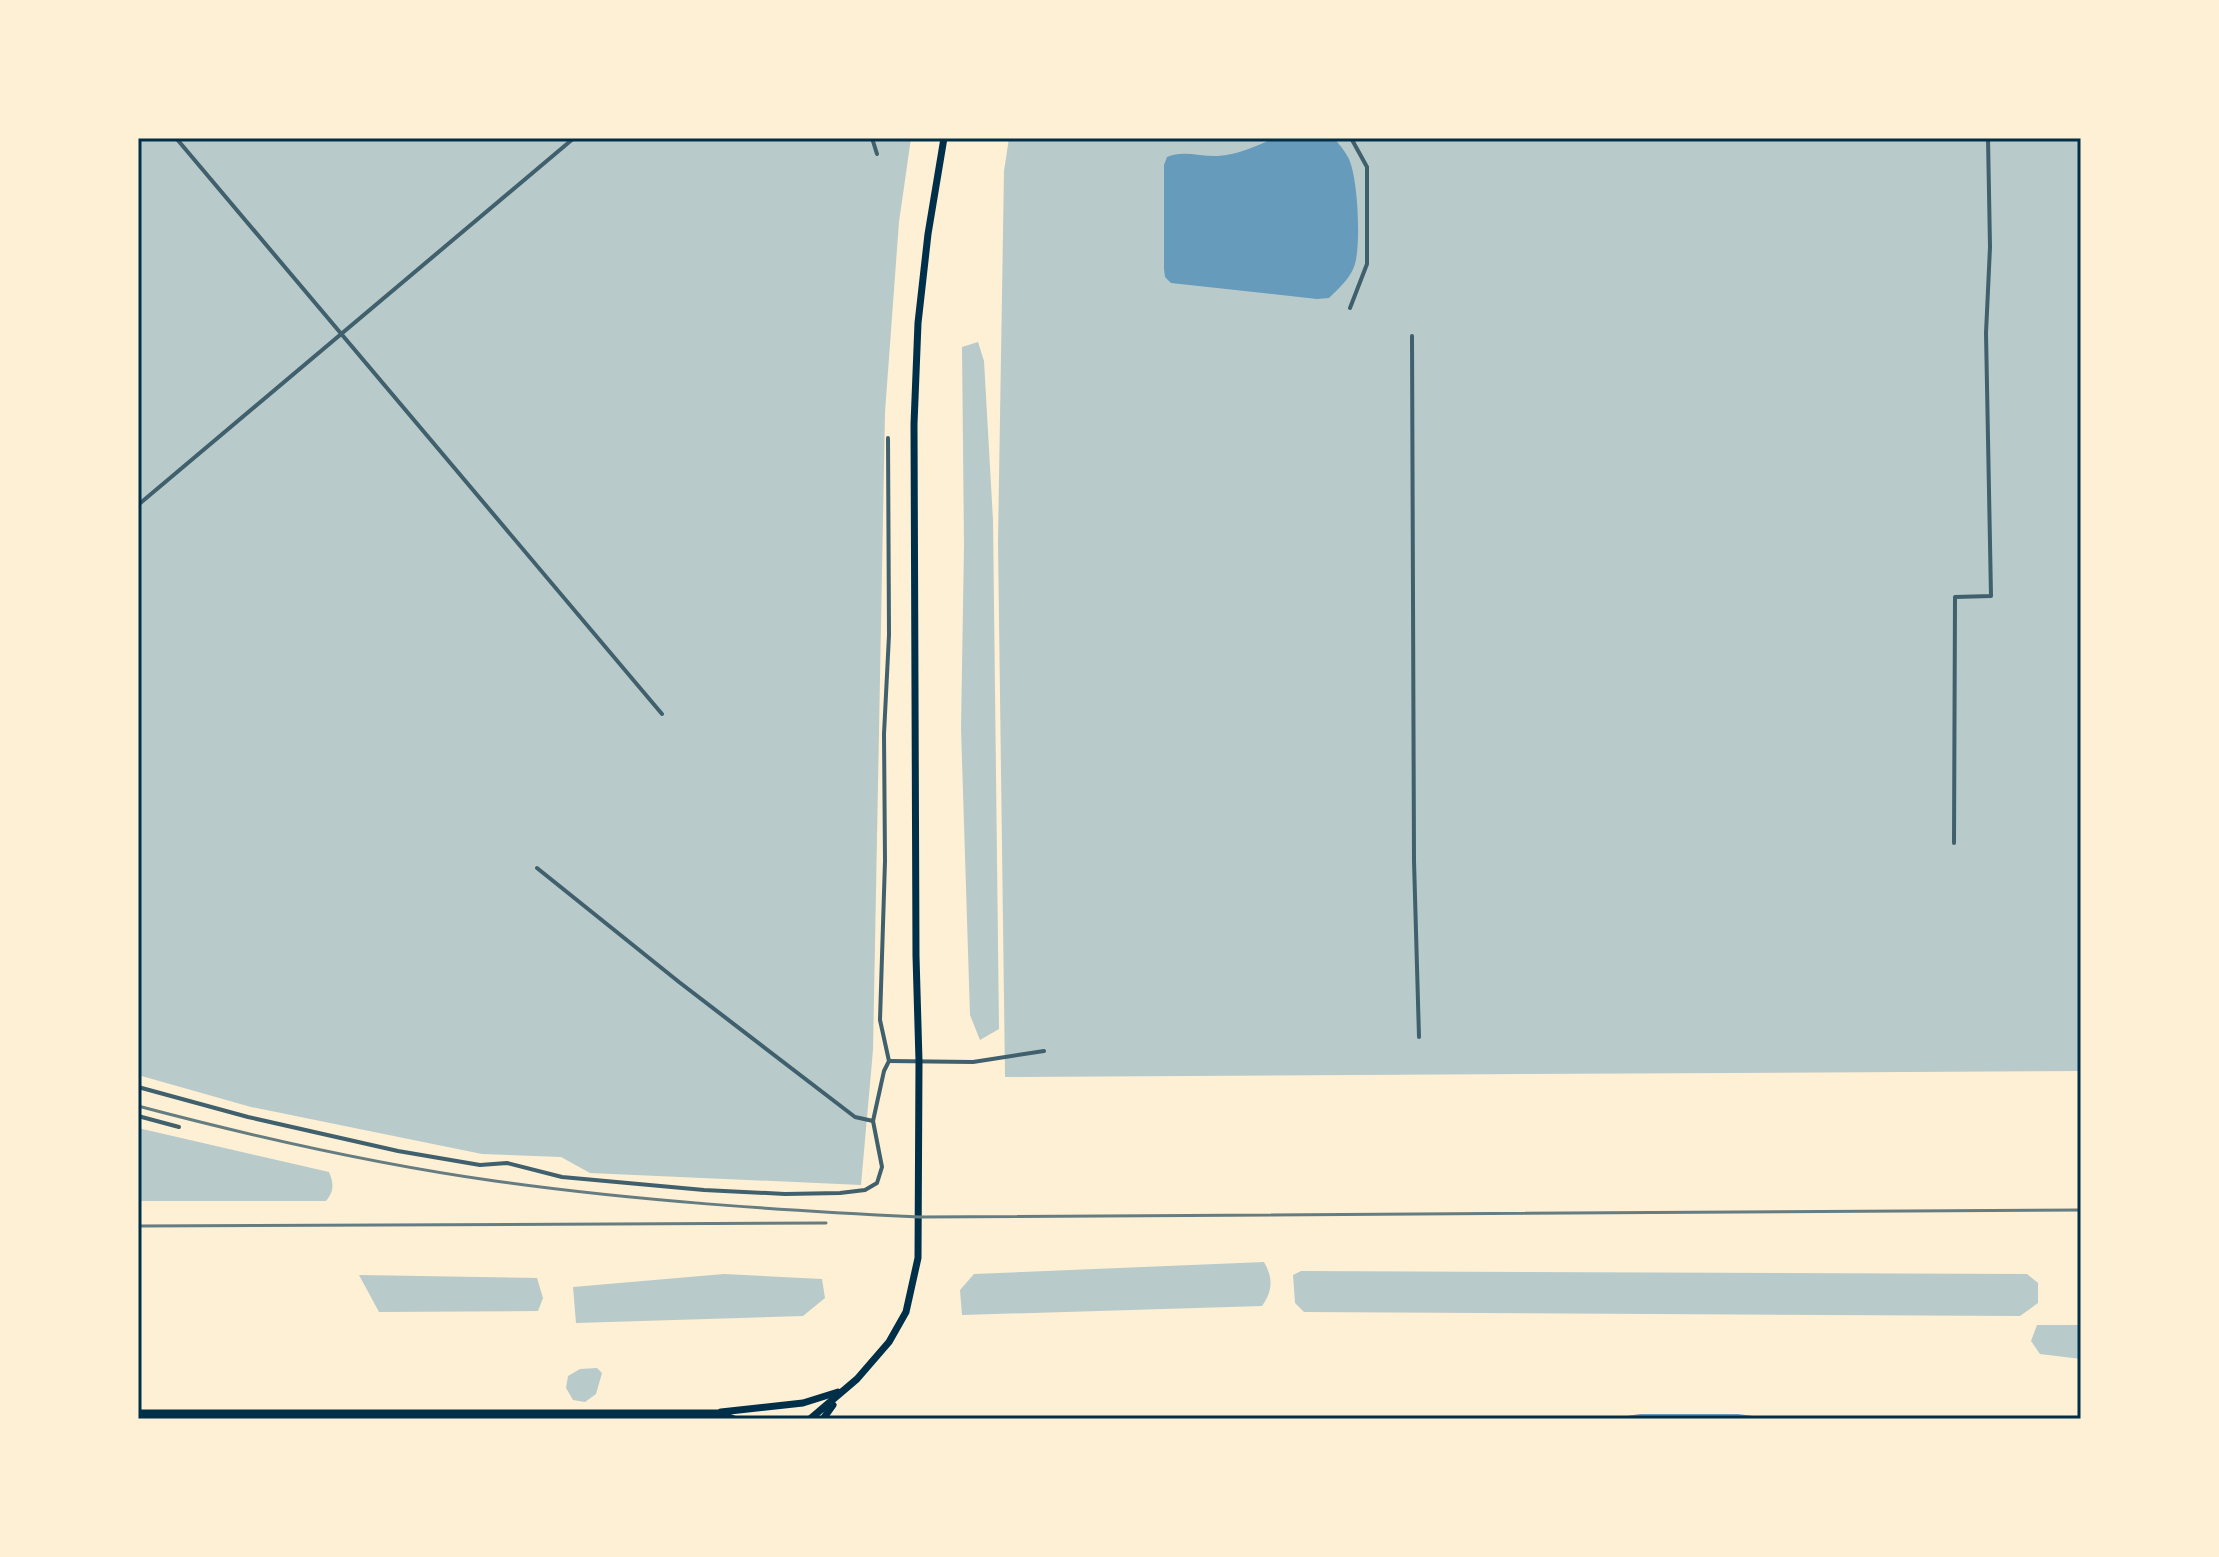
<svg xmlns="http://www.w3.org/2000/svg" width="2219" height="1557" font-family="'PT Sans',sans-serif">
  <rect width="100%" height="100%" fill="#fdf0d5"/>
  <!-- green -->
  <g fill="#b9caca">
    <polygon points="138,138 911,138 899,222 885,412 873,1050 861,1185 590,1173 561,1157 482,1154 251,1107 138,1075"/>
    <polygon points="1009,138 2081,138 2081,1071 1005,1077 998,541 1004,171"/>
    <polygon points="978,342 984,361 993,520 999,1029 980,1040 970,1015 961,728 964,545 962,347"/>
    <path d="M 138,1128 L 329,1172 C 334,1184 334,1191 326,1201 L 138,1201 Z"/>
    <path d="M 1264,1262 C 1273,1278 1273,1290 1262,1306 L 962,1315 L 960,1290 L 974,1274 Z"/>
    <polygon points="1301,1271 2027,1274 2038,1283 2038,1303 2020,1316 1304,1312 1295,1303 1293,1275"/>
    <polygon points="724,1274 822,1279 825,1298 803,1316 576,1323 573,1287"/>
    <polygon points="359,1275 537,1278 543,1298 538,1311 379,1312"/>
    <polygon points="2037,1325 2081,1325 2081,1359 2040,1354 2031,1341"/>
    <polygon points="597,1368 602,1373 596,1394 585,1402 573,1400 566,1388 568,1376 580,1369"/>
  </g>
  <!-- water -->
  <g fill="#669bbc">
    <path d="M 1274,138 L 1334,138 C 1339,144 1345,151 1349,159 C 1358,179 1361,242 1355,264 C 1351,278 1339,288 1329,298 L 1317,299 L 1171,283 L 1165,277 L 1164,269 L 1164,165 L 1167,157 C 1183,150 1201,157 1218,156 C 1237,155 1257,146 1274,138 Z"/>
    <polygon points="1640,1414 1738,1414 1775,1419 1607,1419"/>
  </g>
  <g fill="none" stroke-linecap="round" stroke-linejoin="round">
    <!-- minor -->
    <g stroke="#3f606c" stroke-width="4">
      <polyline points="176,138 662,714"/>
      <polyline points="872,138 877,154"/>
      <polyline points="1350,308 1367,264 1367,167 1351,138"/>
      <polyline points="1412,336 1414,861 1419,1037"/>
      <polyline points="138,505 574,138"/>
      <polyline points="1954,843 1955,597 1991,596 1986,333 1990,247 1988,138"/>
      <polyline points="537,868 679,982 855,1117 873,1121"/>
      <polyline points="889,1061 973,1062 1044,1051"/>
      <polyline points="138,1087 248,1117 398,1151 480,1165 507,1163 562,1177 704,1190 785,1194 840,1193 865,1190 877,1183 882,1167 873,1121 884,1071 889,1061 880,1020 885,861 884,734 889,635 888,438"/>
      <polyline points="138,1116 179,1127"/>
    </g>
    <!-- primary -->
    <g stroke="#003049" stroke-width="7">
      <polyline points="721,1412 803,1403 838,1392"/>
      <polyline points="138,1413 718,1413 734,1419"/>
      <polyline points="810,1419 857,1379 889,1342 906,1312 918,1258 919,1061 916,956 914,424 918,323 928,234 944,138"/>
      <polyline points="823,1419 833,1405"/>
    </g>
    <!-- rail -->
    <g stroke="#657d81" stroke-width="3">
      <path d="M 138,1106 C 255,1137 375,1164 495,1181 C 636,1201 778,1210 920,1217 L 2081,1210"/>
      <polyline points="138,1226 826,1223"/>
    </g>
  </g>
  <!-- border -->
  <rect width="2219" height="1557" fill="none" stroke="#fdf0d5" stroke-width="280"/>
  <rect x="140" y="140" width="1939" height="1277" fill="none" stroke="#003049" stroke-width="3"/>
</svg>
